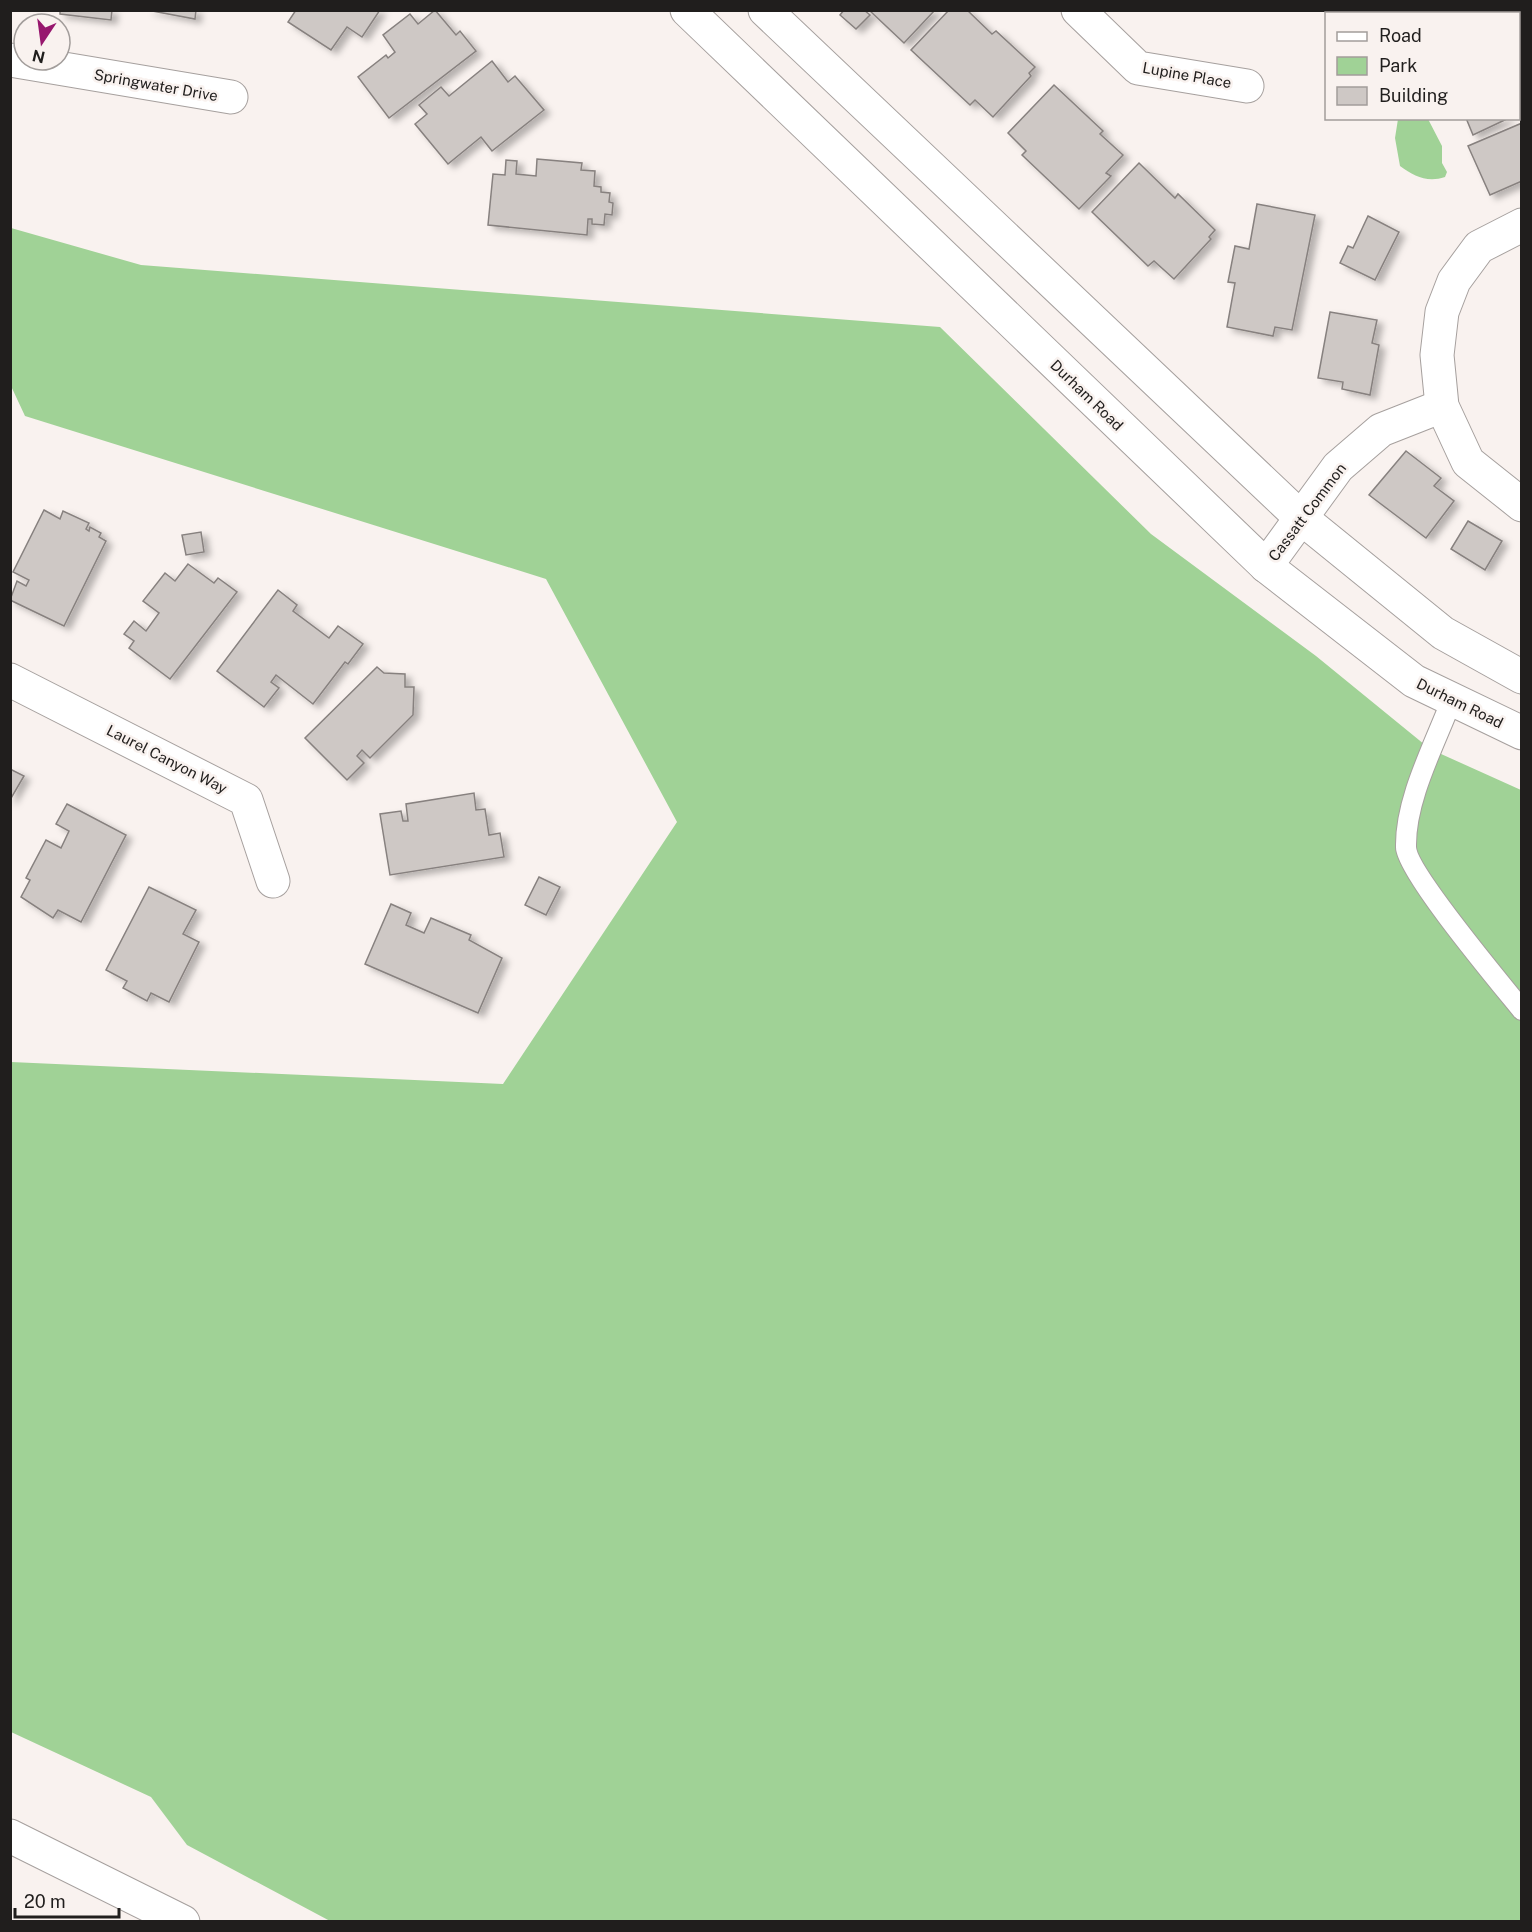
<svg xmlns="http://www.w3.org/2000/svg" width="1532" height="1932" font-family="'Public Sans',sans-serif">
  <defs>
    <filter id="shadow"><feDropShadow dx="6" dy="4" stdDeviation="3" flood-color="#0004"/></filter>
  </defs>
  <rect width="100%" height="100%" fill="#f9f2ef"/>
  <!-- green -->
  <g fill="#a0d296">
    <path d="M 1398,119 L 1428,119 L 1442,146 L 1442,163 L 1447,172 L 1445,177 C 1427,183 1414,176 1400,166 L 1395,138 Z"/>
    <polygon points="11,228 141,265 940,327 1151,534 1316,656 1430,749 1521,790 1521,1921 330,1921 187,1845 151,1797 11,1732 11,1062 503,1084 677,822 546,579 25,416 11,386"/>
  </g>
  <!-- building -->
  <g fill="#cec8c5" stroke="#87817f" stroke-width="1.5" filter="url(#shadow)">
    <polygon points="60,10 112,10 111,20 60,14"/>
    <polygon points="147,10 196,10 195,19"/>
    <polygon points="296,10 380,10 362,37 347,27 331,50 288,22"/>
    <polygon points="435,10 456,35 460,31 476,51 389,118 358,77 386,55 388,58 395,52 383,35 410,14 418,24"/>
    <polygon points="844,10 864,10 870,15 856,29 840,15"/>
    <polygon points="869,10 935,10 904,43"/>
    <polygon points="949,10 967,10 992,34 996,31 1035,67 1029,73 1031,76 993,117 975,100 970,105 911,50"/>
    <polygon points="1424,10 1463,10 1464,14 1426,14"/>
    <polygon points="492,61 508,82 515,76 544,110 492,151 481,137 448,164 415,124 427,114 419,105 441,87 449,96"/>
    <polygon points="1518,74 1522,80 1522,113 1518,114"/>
    <polygon points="1054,85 1103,131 1100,134 1123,155 1106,173 1111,176 1079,209 1022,155 1026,151 1008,133"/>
    <polygon points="1466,118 1509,118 1473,135"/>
    <polygon points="1522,123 1522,181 1490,195 1468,146"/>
    <polygon points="537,159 582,163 581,170 595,171 594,186 601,187 601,192 610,193 609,202 613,203 612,215 605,214 604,225 592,224 592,219 588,219 587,235 488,225 493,174 505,175 506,160 517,161 516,174 536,176"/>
    <polygon points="1139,163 1175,198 1178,194 1215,230 1209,237 1211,239 1174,279 1154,261 1148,266 1092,212"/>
    <polygon points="1257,204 1315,215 1292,330 1275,327 1273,336 1227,327 1235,283 1228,282 1235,246 1249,249"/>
    <polygon points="1368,216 1399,232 1375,280 1340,263 1348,246 1353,248"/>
    <polygon points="1330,312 1377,320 1372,343 1379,345 1370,395 1342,389 1343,382 1318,378"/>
    <polygon points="1406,451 1441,478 1434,486 1454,501 1426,538 1369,495"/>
    <polygon points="44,510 60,519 63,511 89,523 86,529 89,531 90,527 101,533 99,537 106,541 64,626 10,600 17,581 26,586 29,580 13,572"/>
    <polygon points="1468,521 1502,541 1485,570 1451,549"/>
    <polygon points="201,532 204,552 186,555 182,535"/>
    <polygon points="188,564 214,583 218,578 237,592 170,679 129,648 134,641 124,634 134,621 146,631 159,613 143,601 165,573 175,581"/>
    <polygon points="278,590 297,605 293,611 329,638 338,626 363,644 348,664 345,662 313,704 276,675 271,682 279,688 264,707 217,671"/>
    <polygon points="377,667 384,673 405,674 405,687 414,687 413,715 370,758 362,750 357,756 364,763 347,780 305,738"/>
    <polygon points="10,769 24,776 10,800"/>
    <polygon points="474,793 476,810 485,809 489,835 500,833 504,857 390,875 380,814 401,811 403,821 408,821 406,804"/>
    <polygon points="67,804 126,835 81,922 58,910 53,918 21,897 30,880 26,878 46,840 61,848 69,831 56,824"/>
    <polygon points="539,877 560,887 546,915 525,905"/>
    <polygon points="149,887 196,910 183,934 199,942 169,1002 151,993 147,1001 123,988 127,981 106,970"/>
    <polygon points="391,904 411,913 406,925 424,933 431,918 471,935 469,940 502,958 478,1013 365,964"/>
  </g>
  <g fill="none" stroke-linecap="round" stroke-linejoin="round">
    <!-- lane casing -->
    <g stroke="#a6a09e" stroke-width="22">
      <path id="lane" d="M 1452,699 C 1435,744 1405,799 1406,847 C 1406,871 1501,984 1522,1010"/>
    </g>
    <!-- street casing -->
    <g stroke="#a6a09e" stroke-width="35">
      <g id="street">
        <polyline points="1078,10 1138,68 1247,86"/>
        <polyline points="1518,34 1522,42"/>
        <polyline points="10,60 231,97"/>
        <polyline points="1522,225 1479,247 1454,281 1442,312 1437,355 1442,406 1468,462 1522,505"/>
        <polyline points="1266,566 1338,467 1381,430 1442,406"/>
        <polyline points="10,680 246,800 273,881"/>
        <polyline points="10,1836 183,1922"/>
      </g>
    </g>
    <!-- secondary casing -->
    <g stroke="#a6a09e" stroke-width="35">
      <g id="secondary">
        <polyline points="687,10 1266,566 1414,681 1522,733"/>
        <polyline points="765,10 1300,517 1443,633 1522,677"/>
      </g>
    </g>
    <!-- lane -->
    <use href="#lane" stroke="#fff" stroke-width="20"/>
    <!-- street -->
    <use href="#street" stroke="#fff" stroke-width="33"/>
    <!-- secondary -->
    <use href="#secondary" stroke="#fff" stroke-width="33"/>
  </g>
  <g text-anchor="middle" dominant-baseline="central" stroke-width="5" stroke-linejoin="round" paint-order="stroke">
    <!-- street labels -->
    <g font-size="15" fill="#201e1d" stroke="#f9f2ef">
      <text transform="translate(1187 75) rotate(10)">Lupine Place</text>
      <text transform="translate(156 85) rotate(10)">Springwater Drive</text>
      <text transform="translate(1087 395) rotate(44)">Durham Road</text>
      <text transform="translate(1307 512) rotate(-53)">Cassatt Common</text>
      <text transform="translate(1460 703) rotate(26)">Durham Road</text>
      <text transform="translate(167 759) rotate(27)">Laurel Canyon Way</text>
    </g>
  </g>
  <!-- border -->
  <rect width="1532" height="1932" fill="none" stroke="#201e1d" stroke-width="24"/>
  <!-- legend -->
  <rect x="1325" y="12" width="195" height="108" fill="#f9f2ef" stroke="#a29d9b" stroke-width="1.5"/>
  <rect x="1337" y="32" width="30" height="9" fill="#ffffff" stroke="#a29d9b" stroke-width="1.5"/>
  <text x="1379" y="42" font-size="18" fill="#201e1d">Road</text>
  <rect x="1337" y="57" width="30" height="18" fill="#a0d296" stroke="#a29d9b" stroke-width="1.5"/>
  <text x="1379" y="72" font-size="18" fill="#201e1d">Park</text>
  <rect x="1337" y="87" width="30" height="18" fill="#cec8c5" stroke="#a29d9b" stroke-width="1.5"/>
  <text x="1379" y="102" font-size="18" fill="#201e1d">Building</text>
  <!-- north arrow -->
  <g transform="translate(42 42) rotate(193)"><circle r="28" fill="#f9f2ef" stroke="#a29d9b" stroke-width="1.5"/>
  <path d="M0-4.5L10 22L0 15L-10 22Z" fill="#97176e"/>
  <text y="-9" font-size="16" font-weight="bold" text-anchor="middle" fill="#201e1d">N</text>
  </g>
  <!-- scale -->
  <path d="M15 1908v9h104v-9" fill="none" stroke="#201e1d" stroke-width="3"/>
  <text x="24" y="1908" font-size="18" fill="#201e1d" stroke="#f9f2ef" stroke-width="4.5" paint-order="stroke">20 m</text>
</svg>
